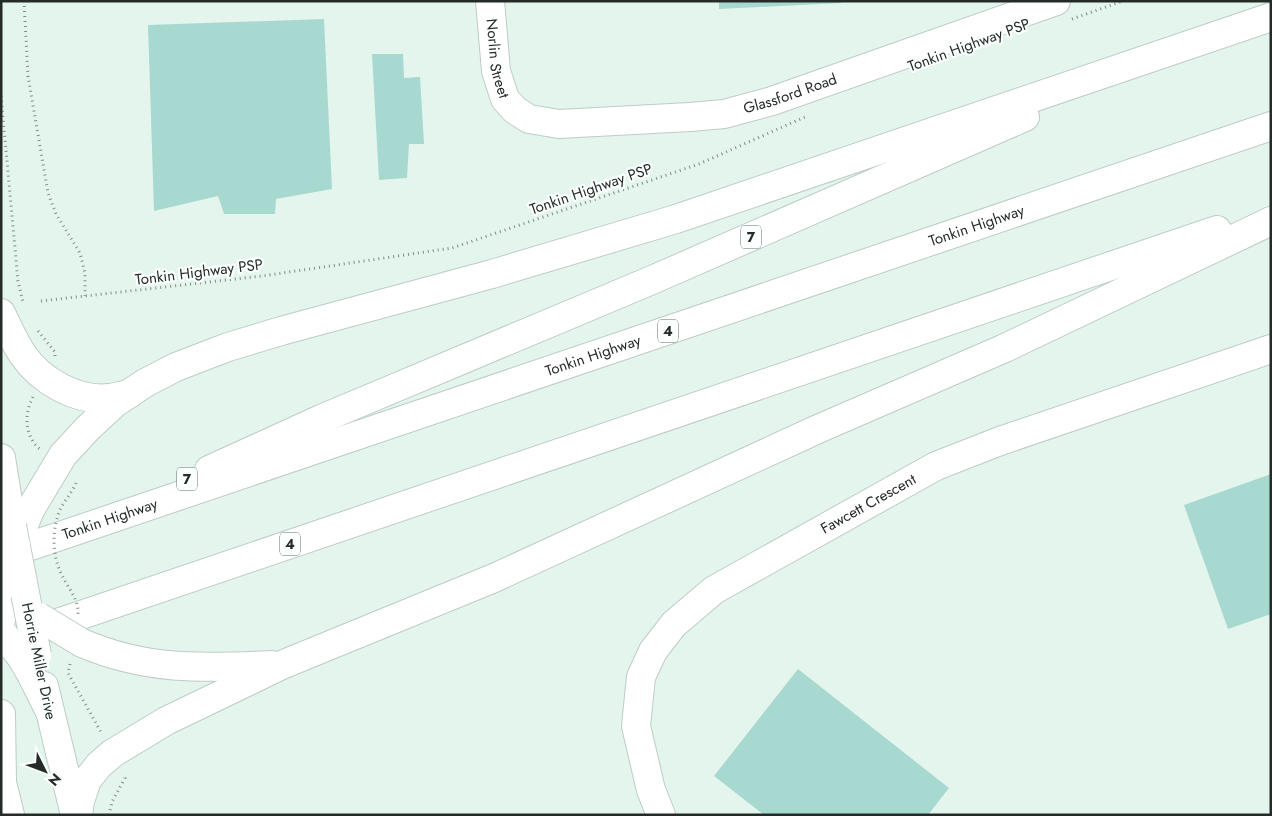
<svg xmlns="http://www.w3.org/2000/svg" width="1272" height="816" font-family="Jost,sans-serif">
  <rect width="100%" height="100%" fill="#e4f5ed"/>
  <!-- building -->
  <g fill="#a8d9d0">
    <polygon points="719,1 841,1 841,3 719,9"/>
    <polygon points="324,19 332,189 276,199 275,214 224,214 218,196 154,211 148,25"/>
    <polygon points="372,54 403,54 404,78 420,77 424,144 409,144 407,178 379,180"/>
    <polygon points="1271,474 1271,614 1228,629 1184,505"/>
    <polygon points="798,669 949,788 928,815 764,815 714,776"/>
  </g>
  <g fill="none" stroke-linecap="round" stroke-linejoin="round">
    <!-- minor casing -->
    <g stroke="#bdcdc5" stroke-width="30">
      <g id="minor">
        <path id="s1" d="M 490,1 L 496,71 L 505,99 L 515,110 L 529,119 L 559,124 L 690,117 L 724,114 L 772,101 L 1056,1"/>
        <path id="s2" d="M 661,815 L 651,790 L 636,726 L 641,677 L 653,651 L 674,624 L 714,590 L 936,466 L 1000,441 L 1271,349"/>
      </g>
    </g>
    <!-- major casing -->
    <g stroke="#bdcdc5" stroke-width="30">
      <g id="major">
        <polyline points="1,458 12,526"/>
        <polyline points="44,686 75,815"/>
        <polyline points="1,779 10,815"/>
      </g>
    </g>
    <!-- highway casing -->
    <g stroke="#bdcdc5" stroke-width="30">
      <g id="highway">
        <path d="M 1,313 C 8,327 14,342 23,355 C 41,381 77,402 110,398 C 116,397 123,395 129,394"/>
        <polyline points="209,470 321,419 652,280 1025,117"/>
        <polyline points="16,545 30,510 63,455 88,428 115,403 145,383 176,367 228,347 281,331 492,274 676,219 1271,17"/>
        <path id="s3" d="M 1,556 L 1271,126"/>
        <polyline points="1,620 5,585"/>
        <polyline points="34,631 1217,230"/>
        <path d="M 82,643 C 147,671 203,668 272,665"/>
        <polyline points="31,674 49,710"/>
        <polyline points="1,714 2,783"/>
        <polyline points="78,815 80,801 87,780 99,765 113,753 166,721 222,694 284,664 494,578 818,429 1005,348 1271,221"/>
      </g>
    </g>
    <!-- path -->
    <g stroke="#828d87" stroke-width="3" stroke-dasharray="1 4" stroke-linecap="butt">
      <polyline points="24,1 28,76 48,193 56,214 80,253 85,273 85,296"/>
      <polyline points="1072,19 1123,1"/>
      <polyline points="1,96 18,281 23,302"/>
      <polyline points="41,301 262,276 452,248 699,164 805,117"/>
      <polyline points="38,331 55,352 55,356"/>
      <path d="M 33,397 C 24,413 24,437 41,450"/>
      <polyline points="70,664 68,673 102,734"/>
      <polyline points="109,815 112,802 125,778 124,774"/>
    </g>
    <!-- minor -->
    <use href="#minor" stroke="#fff" stroke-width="28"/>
    <!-- major -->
    <use href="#major" stroke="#fff" stroke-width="28"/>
    <!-- highway -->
    <use href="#highway" stroke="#fff" stroke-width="28"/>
    <!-- major-bridge casing -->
    <g stroke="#bdcdc5" stroke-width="30" stroke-linecap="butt">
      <polyline id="major-bridge" points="12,526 37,655"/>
    </g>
    <!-- highway-bridge casing -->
    <g stroke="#bdcdc5" stroke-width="30" stroke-linecap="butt">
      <g id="highway-bridge">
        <polyline points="5,585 16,545"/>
        <polyline points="39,617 82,643"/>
        <polyline points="4,635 21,657 31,674"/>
      </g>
    </g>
    <!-- path-bridge -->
    <path stroke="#828d87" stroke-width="3" stroke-dasharray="1 4" stroke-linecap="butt" d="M 76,483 C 72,493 64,501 60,510 C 51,531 52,559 64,579 C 70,591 79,600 78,615"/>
    <!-- major-bridge -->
    <use href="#major-bridge" stroke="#fff" stroke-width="28"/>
    <!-- highway-bridge -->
    <use href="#highway-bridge" stroke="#fff" stroke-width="28"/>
  </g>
  <g text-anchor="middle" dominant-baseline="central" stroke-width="4.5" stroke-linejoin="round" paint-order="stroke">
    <!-- shield labels -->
    <g fill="#fbfffd" stroke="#656b68" stroke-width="1">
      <rect x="741" y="225.5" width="20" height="23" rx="4"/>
      <rect x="658" y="319.5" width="20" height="23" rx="4"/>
      <rect x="177" y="467.5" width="20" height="23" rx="4"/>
      <rect x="280" y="532.5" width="20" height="23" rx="4"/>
    </g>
    <g font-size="14" font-weight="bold" fill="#252b28">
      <text x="751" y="237">7</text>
      <text x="668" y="331">4</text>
      <text x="187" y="479">7</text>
      <text x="290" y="544">4</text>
    </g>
    <!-- street labels -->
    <g font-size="15" fill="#252b28" stroke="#fbfffd">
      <text transform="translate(969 45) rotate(-20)">Tonkin Highway PSP</text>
      <text stroke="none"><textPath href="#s1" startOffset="58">Norlin Street</textPath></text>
      <text stroke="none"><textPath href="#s1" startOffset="396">Glassford Road</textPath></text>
      <text transform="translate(591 189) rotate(-19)">Tonkin Highway PSP</text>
      <text stroke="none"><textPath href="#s3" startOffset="1030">Tonkin Highway</textPath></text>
      <text transform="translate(199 272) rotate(-7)">Tonkin Highway PSP</text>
      <text stroke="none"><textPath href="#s3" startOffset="625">Tonkin Highway</textPath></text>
      <text stroke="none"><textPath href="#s2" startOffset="434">Fawcett Crescent</textPath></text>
      <text stroke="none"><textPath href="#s3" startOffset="115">Tonkin Highway</textPath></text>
      <text transform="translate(39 661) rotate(78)">Horrie Miller Drive</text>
    </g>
  </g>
  <!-- border -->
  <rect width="1272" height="816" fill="none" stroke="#252b28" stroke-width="5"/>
  <!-- north arrow -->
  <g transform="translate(45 771) rotate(132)" stroke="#fbfffd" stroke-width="4" paint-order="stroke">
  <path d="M0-4L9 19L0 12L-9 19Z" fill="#252b28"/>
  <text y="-8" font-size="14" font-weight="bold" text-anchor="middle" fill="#252b28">N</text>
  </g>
</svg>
